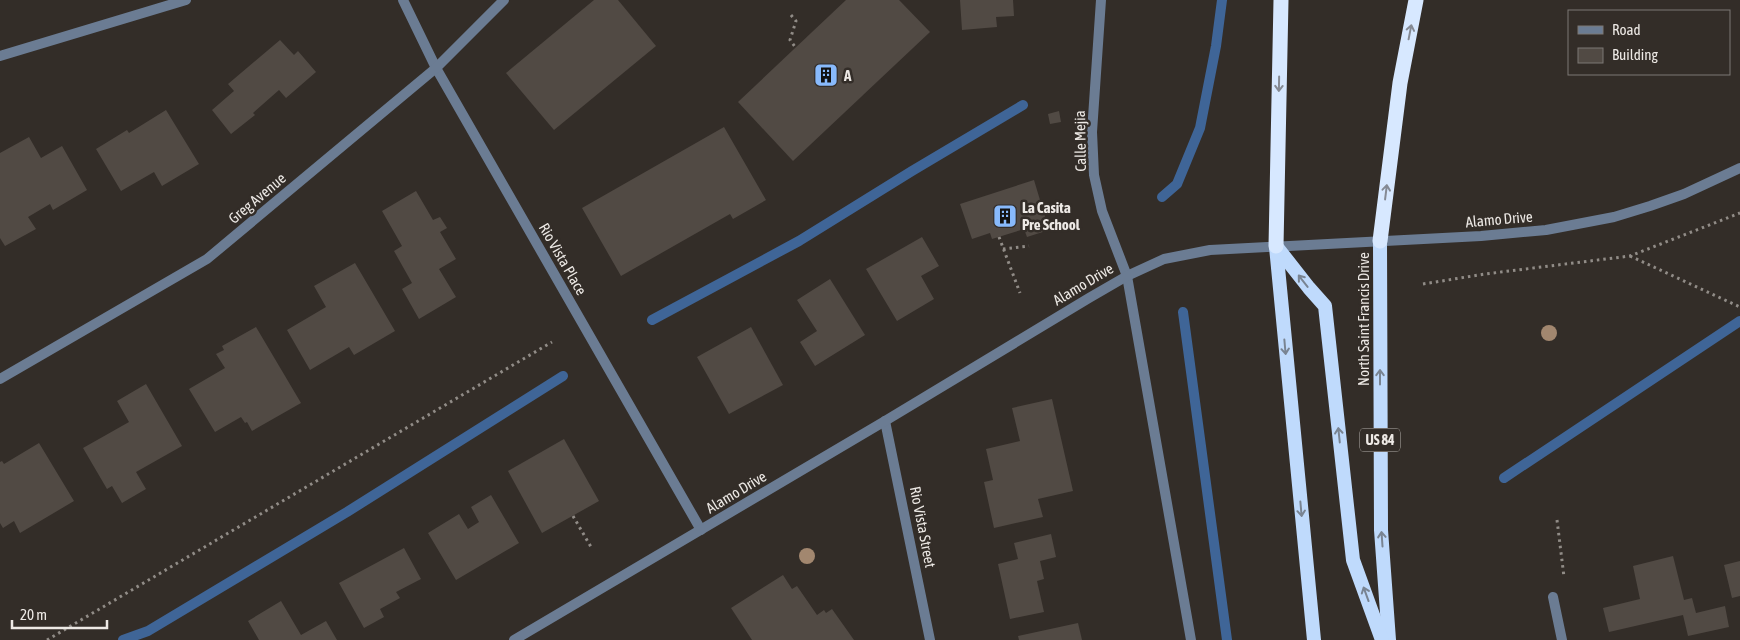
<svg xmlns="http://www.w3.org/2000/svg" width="1740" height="640" font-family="'Asap Condensed',sans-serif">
  <rect width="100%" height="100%" fill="#332d28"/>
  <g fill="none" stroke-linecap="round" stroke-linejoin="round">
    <!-- stream -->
    <g stroke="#3f6597" stroke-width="10">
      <polyline points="1162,197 1177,184 1200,128 1216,46 1222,0"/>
      <polyline points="1183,312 1227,640"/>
      <polyline points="652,320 799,241 912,171 1023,105"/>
      <polyline points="1504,478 1740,321"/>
      <polyline points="123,640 148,631 347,512 563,376"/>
    </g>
  </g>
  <!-- building -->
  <g fill="#514a44">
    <polygon points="594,0 618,0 656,46 554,130 506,73"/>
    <polygon points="846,0 899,0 930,32 793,161 738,102"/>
    <polygon points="960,0 1013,0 1014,16 996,17 997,27 962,30"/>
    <polygon points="280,40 294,55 298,51 316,72 286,98 279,90 253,113 255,115 231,134 212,110 234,91 228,84"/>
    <polygon points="166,110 199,164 162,186 154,172 121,191 96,149 127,130 129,133"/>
    <polygon points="1059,111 1061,122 1050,124 1048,114"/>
    <polygon points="724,127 766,200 733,219 730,214 621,276 582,208"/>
    <polygon points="29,137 41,158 62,146 87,190 53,210 50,204 28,217 36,229 5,246 0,238 0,153"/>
    <polygon points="1034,180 1049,230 1027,237 1024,229 992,239 990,233 972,239 960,204"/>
    <polygon points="416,191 433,220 440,217 447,228 440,232 456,259 439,269 456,297 419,319 402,289 412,283 394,251 402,246 382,211"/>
    <polygon points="922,237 939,266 921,276 934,299 897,321 866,269"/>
    <polygon points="355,263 395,331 354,355 349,347 310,370 287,330 326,307 314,286"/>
    <polygon points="830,279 865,335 815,366 800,342 817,331 797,300"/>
    <polygon points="256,327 301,403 252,431 247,422 245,423 241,417 215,432 189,389 225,368 216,354 224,350 222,346"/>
    <polygon points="751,327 783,385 729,414 697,357"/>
    <polygon points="146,384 182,446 136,472 146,489 122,503 112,486 107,489 83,448 129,422 117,401"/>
    <polygon points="1052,399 1073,491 1038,499 1043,517 994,528 984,482 993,480 986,449 1020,441 1012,408"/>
    <polygon points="564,439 599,501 542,533 508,471"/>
    <polygon points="39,443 74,501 20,533 14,521 3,528 0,523 0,462 2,461 4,464"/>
    <polygon points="491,495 519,543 456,580 428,533 459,514 468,529 479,522 471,507"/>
    <polygon points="1051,534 1056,557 1040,561 1044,579 1037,581 1044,612 1010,619 998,564 1018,559 1014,543"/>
    <polygon points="404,548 421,579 396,592 400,598 380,609 384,617 364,628 339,583"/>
    <polygon points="1673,556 1684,600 1692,598 1696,613 1725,606 1729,627 1688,636 1683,615 1609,632 1603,608 1640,599 1633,566"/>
    <polygon points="1740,561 1740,596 1732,598 1724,565"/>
    <polygon points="783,575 792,589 797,586 817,615 824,610 826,613 832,609 854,640 752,640 731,608"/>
    <polygon points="281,601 301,635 326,621 337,640 259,640 248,621"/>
    <polygon points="1078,623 1082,640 1019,640 1018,636"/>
  </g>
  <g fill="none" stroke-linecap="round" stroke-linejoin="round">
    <!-- path -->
    <g stroke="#918c87" stroke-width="3" stroke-dasharray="2.5 4" stroke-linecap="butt">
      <polyline points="791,15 796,21 790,40 796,48"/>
      <polyline points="999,237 1020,293"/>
      <polyline points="1003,249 1029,246"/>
      <polyline points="1630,256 1740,307"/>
      <polyline points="1423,284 1485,274 1630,256 1740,213"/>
      <polyline points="573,516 591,547"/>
      <polyline points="1557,520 1564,577"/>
      <polyline points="47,640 552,342"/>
    </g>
    <!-- service -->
    <polyline stroke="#6b7c93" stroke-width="10" points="1127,276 1191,640"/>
    <!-- minor -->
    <g stroke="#6b7c93" stroke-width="10">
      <polyline points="403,0 436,68 701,530"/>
      <polyline points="1101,0 1092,132 1094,175 1102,211 1127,276"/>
      <polyline points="0,56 186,0"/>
      <polyline points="0,379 207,259 436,68 504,0"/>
      <polyline points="885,421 930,640"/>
      <polyline points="1553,597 1562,640"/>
    </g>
    <!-- tertiary -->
    <polyline stroke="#6b7c93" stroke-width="10" points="514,640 885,421 1089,298 1127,276 1164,259 1210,250 1481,236 1546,230 1614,217 1650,206 1684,194 1740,168"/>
    <!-- trunk -->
    <g stroke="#bfdafc" stroke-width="14">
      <polyline points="1380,241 1381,530 1389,640"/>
      <polyline points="1276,246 1309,288 1325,306 1353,560 1382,640"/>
      <polyline points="1276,247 1314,640"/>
    </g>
    <!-- motorway -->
    <g stroke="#d7e8ff" stroke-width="15">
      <polyline points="1380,241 1400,83 1416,0"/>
      <polyline points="1276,246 1281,0"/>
    </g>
  </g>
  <!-- trees -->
  <g fill="#a2876f">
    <circle cx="1549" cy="333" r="8"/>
    <circle cx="807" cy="556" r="8"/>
  </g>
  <!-- one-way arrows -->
  <defs><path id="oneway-shaft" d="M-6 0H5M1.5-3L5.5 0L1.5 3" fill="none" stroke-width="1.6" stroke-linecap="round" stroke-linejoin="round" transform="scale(1.25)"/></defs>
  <g stroke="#858a94">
    <use href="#oneway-shaft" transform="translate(1410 32) rotate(-79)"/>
    <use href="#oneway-shaft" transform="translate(1279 84) rotate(91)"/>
    <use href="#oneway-shaft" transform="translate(1386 192) rotate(-83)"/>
  </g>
  <g stroke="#798492">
    <use href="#oneway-shaft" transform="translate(1303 281) rotate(-128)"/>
    <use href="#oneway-shaft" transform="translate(1285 347) rotate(85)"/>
    <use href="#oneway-shaft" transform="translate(1380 377) rotate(-90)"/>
    <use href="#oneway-shaft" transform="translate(1339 435) rotate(-96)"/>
    <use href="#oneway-shaft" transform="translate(1301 509) rotate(85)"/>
    <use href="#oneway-shaft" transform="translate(1382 539) rotate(-94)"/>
    <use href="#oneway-shaft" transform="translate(1366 594) rotate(-110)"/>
  </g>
  <!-- icons -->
  <defs>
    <g id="building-square" transform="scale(1.25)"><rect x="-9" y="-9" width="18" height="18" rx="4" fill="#88bafc" stroke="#332d28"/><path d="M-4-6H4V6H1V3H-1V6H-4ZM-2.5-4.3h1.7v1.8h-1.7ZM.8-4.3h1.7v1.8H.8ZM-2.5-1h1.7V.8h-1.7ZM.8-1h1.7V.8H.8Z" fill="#111"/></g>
  </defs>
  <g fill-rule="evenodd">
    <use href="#building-square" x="826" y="75"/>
    <use href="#building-square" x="1005" y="216"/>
  </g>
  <g text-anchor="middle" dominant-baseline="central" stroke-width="5" stroke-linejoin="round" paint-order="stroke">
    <!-- shield labels -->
    <rect fill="#332d28" stroke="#b5b1ac" stroke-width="1" x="1360" y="428.5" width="40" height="23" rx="4"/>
    <g font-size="14" font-weight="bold" fill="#ede9e5">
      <text x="1380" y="440">US 84</text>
    </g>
    <!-- poi labels -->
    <g font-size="15" font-weight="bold" fill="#ede9e5" stroke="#332d28" text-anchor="start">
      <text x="844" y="75">A</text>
      <text x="1022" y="207">La Casita<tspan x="1022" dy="17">Pre School</tspan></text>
    </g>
    <!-- street labels -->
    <g font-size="15" fill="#ede9e5" stroke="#332d28">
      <text transform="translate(1080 141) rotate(-91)">Calle Mejia</text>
      <text transform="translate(257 198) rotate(-40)">Greg Avenue</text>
      <text transform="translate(1499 219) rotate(-5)">Alamo Drive</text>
      <text transform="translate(563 259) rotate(60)">Rio Vista Place</text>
      <text transform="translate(1083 284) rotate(-31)">Alamo Drive</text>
      <text transform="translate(1363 319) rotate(-90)">North Saint Francis Drive</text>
      <text transform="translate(736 492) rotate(-31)">Alamo Drive</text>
      <text transform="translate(923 527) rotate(79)">Rio Vista Street</text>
    </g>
  </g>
  <!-- legend -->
  <rect x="1568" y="10" width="162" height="65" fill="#332d28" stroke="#7d7874"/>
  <rect x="1578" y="26" width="25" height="8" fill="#6b7c93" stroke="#7d7874"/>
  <text x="1612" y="35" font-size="15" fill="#ede9e5">Road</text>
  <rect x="1578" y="48" width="25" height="15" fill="#514a44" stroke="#7d7874"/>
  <text x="1612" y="60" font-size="15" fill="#ede9e5">Building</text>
  <!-- scale -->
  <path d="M12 620v8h95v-8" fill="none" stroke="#ede9e5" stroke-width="2.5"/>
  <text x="20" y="620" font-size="15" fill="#ede9e5" stroke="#332d28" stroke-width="4" paint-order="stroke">20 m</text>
</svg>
